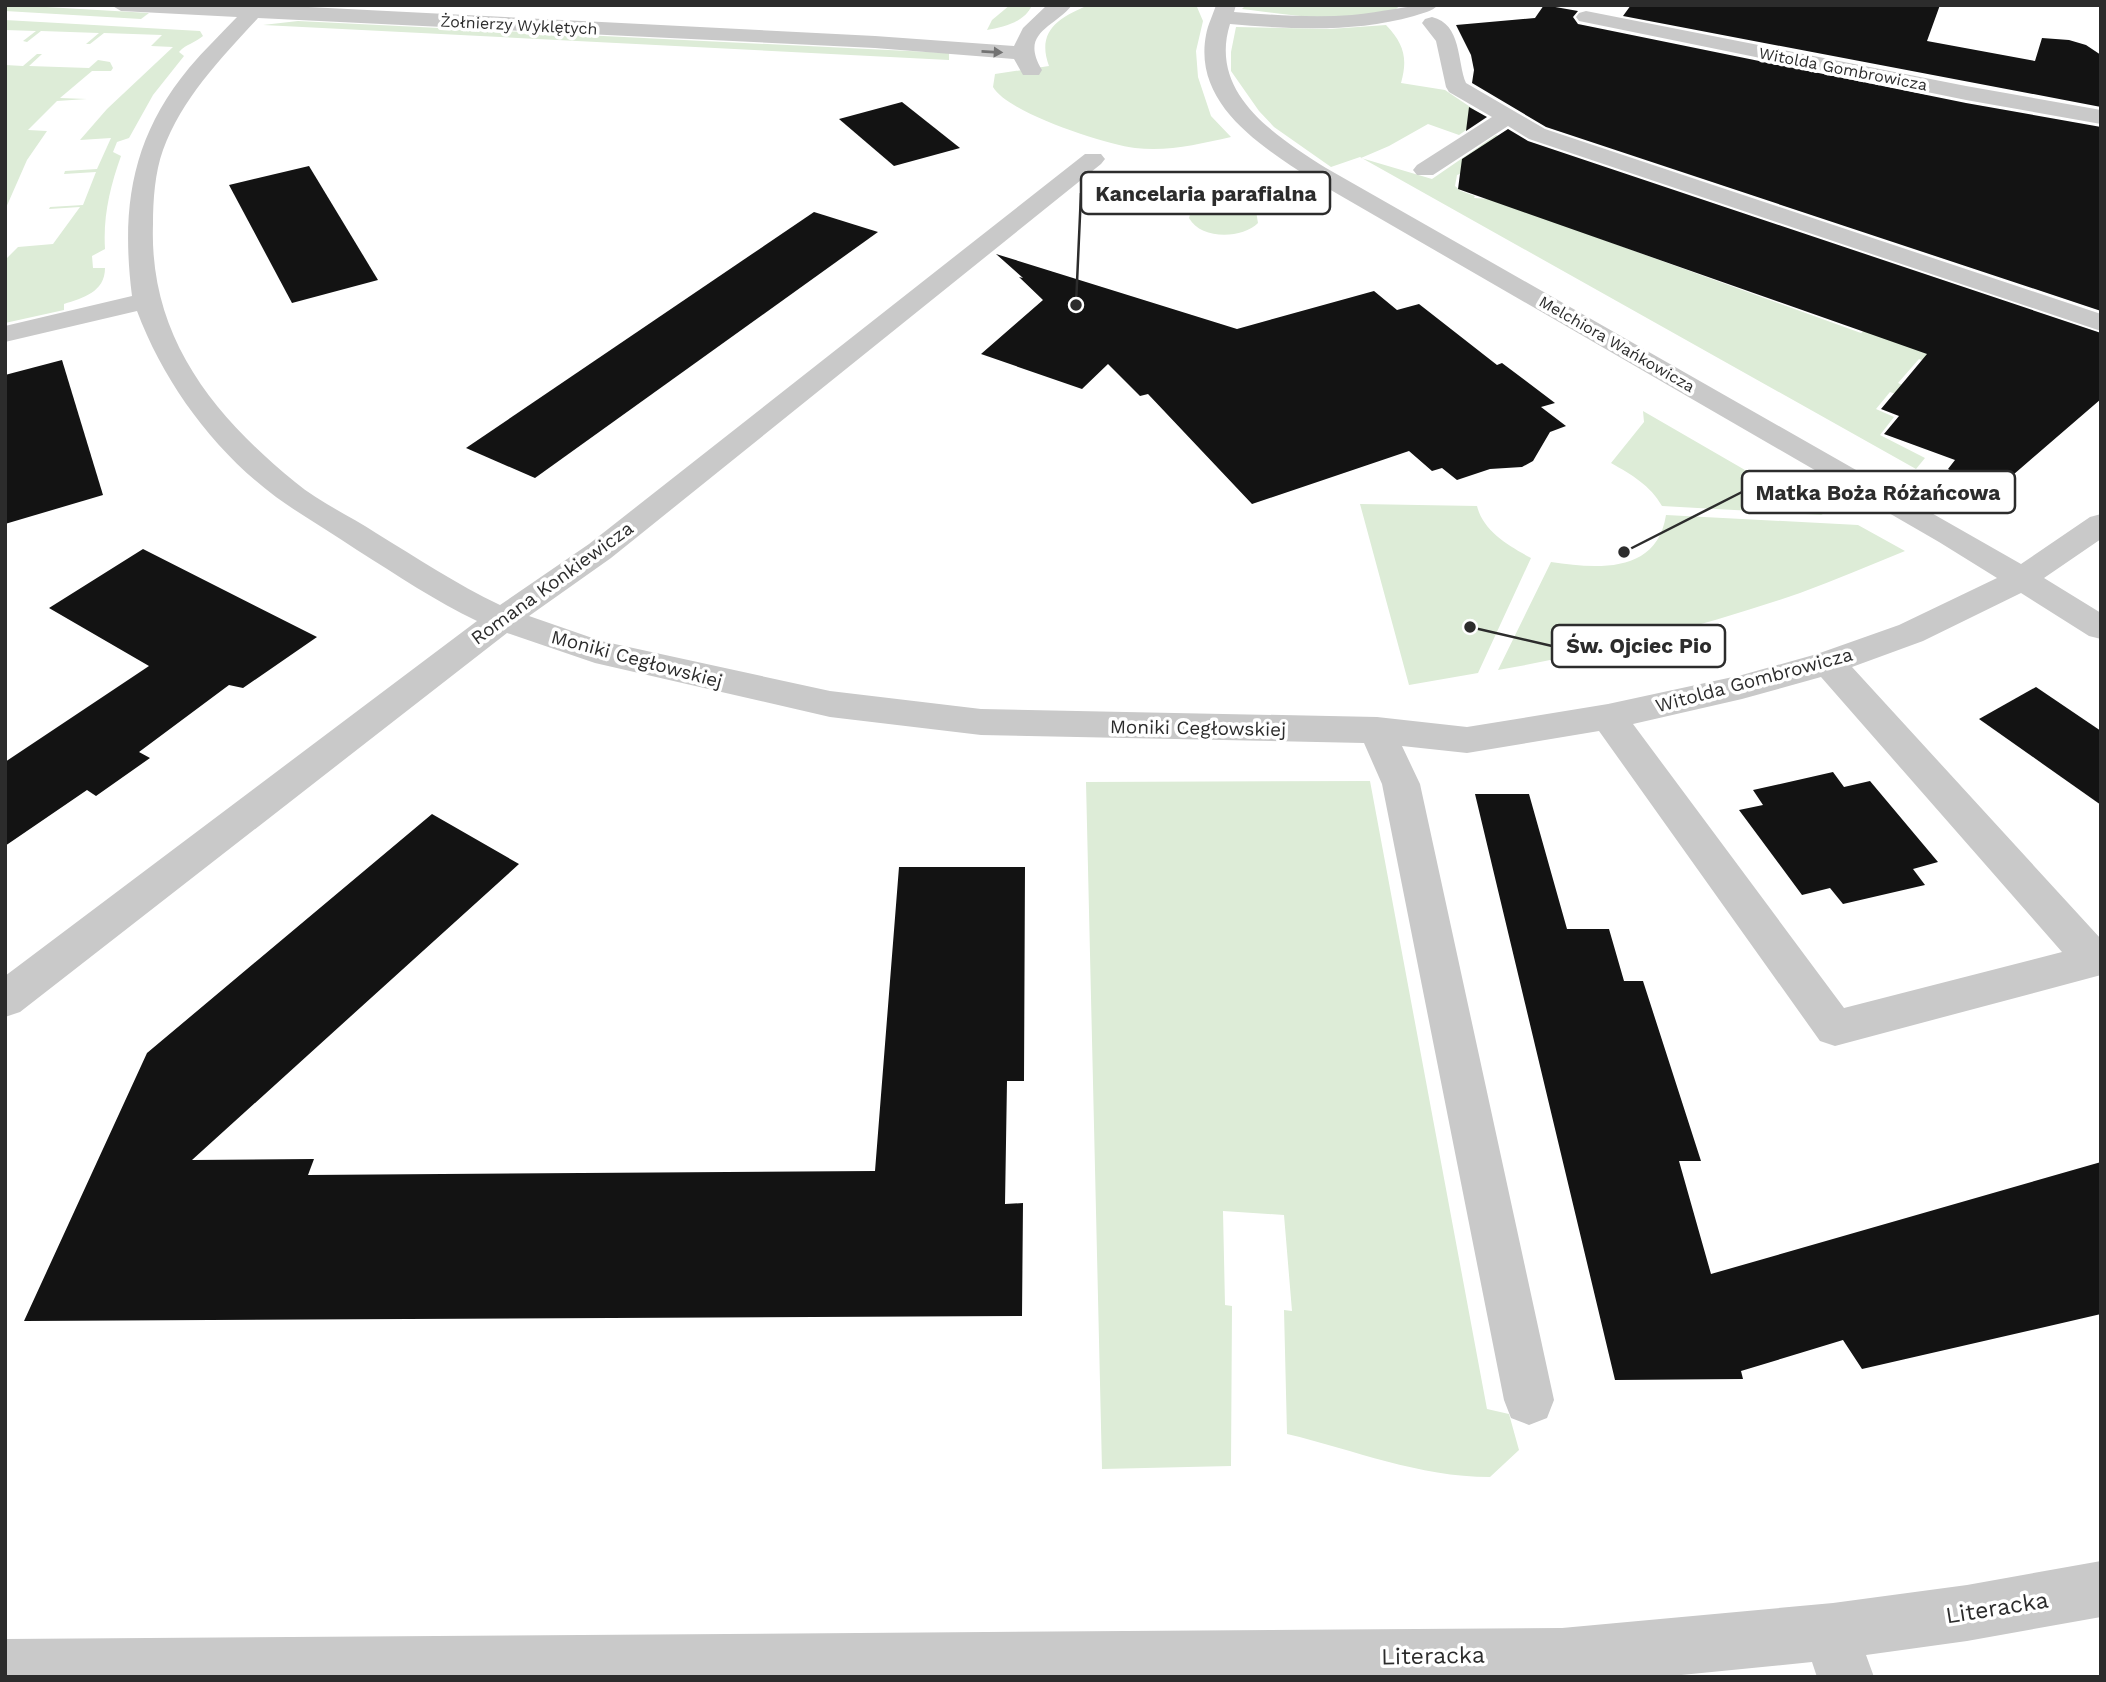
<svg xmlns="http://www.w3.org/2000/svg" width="2106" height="1682" font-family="'Work Sans',sans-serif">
  <rect width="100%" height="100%" fill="#fff"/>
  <!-- green -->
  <g fill="#ddecd7">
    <polygon points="5,5 12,5 149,13 141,19 5,11"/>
    <path d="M 1010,5 L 1032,5 C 1025,22 1004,27 987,30 L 992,20 Z"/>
    <path d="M 1089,5 L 1197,7 L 1203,21 L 1196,51 L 1198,77 L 1211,116 L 1231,137 C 1199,144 1168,152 1135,148 C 1104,144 1008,113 993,87 L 995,74 L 1049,66 C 1036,31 1059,17 1089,5 Z"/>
    <path d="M 1246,5 L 1396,5 L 1398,8 C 1361,27 1283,14 1242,9 Z"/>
    <path d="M 5,20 L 200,31 L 203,36 C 195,43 186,44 179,52 L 184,56 L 153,95 L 129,138 L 117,142 L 113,152 L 121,156 C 110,187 103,216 105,249 L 92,256 L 93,268 L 105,268 C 105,292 83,298 64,304 L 64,310 L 5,323 L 5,260 L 18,247 L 53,244 L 80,207 L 49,209 L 50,207 L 83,205 L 96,172 L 64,174 L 65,171 L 97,169 L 111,138 L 80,140 L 107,109 L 173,47 L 151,46 L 162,35 L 104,33 L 90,44 L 86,44 L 99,33 L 41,31 L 27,42 L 23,41 L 36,31 L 5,30 Z"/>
    <polygon points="298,21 949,53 949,60 263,25"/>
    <path d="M 1386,25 C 1404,44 1408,58 1401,83 L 1445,90 L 1485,117 L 1459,135 L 1428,124 L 1389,146 L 1361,158 L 1432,179 L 1496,135 L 1533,148 L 1457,175 L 1455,186 L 1461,191 L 1475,196 L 1474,198 L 1491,199 L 1861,333 L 1903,303 L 1937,365 L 1919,359 L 1898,383 L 1916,391 L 1909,399 L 1890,392 L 1876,409 L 1894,417 L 1880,435 L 1925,458 L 1916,469 L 1360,157 L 1331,167 L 1274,127 L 1259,111 L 1231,71 L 1231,52 L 1236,27 L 1330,29 Z"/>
    <polygon points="37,54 42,54 29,66 89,68 98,60 110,62 113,68 111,71 92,71 60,98 87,99 57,101 28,130 47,131 27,160 5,210 5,65 23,66"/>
    <path d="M 1219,200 L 1240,203 L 1256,211 L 1258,223 C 1242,239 1201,240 1189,218 L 1192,208 Z"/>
    <path d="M 1643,411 L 1823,515 L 1662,506 C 1650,485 1632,475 1611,463 L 1644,422 Z"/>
    <path d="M 1360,504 L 1477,506 C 1483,531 1509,546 1531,558 L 1478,673 L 1409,685 Z"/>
    <path d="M 1666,515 L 1858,525 L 1905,551 C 1870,565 1835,580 1800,593 C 1702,627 1600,652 1498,670 L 1551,562 C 1597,569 1657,574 1666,515 Z"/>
    <path d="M 1370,781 L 1487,1409 L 1509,1414 L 1519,1450 L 1490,1477 C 1418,1477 1355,1450 1287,1434 L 1284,1310 L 1292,1311 L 1284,1215 L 1223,1211 L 1225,1305 L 1232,1306 L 1231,1466 L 1102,1469 L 1086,782 Z"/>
  </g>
  <!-- building -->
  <g fill="#131313">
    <polygon points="1544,5 1578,11 1573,17 1578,24 1966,103 2101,127 2101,311 1546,127 1472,83 1474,70 1471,55 1456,25 1535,18"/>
    <polygon points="1631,5 1940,5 1927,41 2035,61 2042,38 2069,40 2086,45 2101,55 2101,107 1623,16"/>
    <polygon points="902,102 960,148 894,166 839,119"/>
    <polygon points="1469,107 1487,117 1466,131"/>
    <polygon points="1508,129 1528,141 2101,333 2101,399 1991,494 1948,469 1955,460 1884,434 1899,416 1881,409 1927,354 1458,189 1462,159"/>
    <polygon points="309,166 378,280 292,303 229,185"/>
    <polygon points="814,212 878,232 535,478 466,448"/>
    <polygon points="996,254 1237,329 1374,291 1397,310 1419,304 1497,365 1502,363 1555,403 1541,407 1566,426 1550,432 1533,461 1522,467 1490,469 1457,480 1442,468 1432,471 1409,451 1252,504 1148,394 1140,396 1108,364 1082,389 981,354 1043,300 1019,277 1023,278"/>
    <polygon points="62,360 103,495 5,524 5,375"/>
    <polygon points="143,549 317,637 243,688 229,685 139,752 150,758 96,796 87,790 5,846 5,762 149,666 49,608"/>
    <polygon points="2036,687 2101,731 2101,805 1979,719"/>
    <polygon points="1833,772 1844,787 1870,781 1938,862 1913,869 1925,885 1843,904 1830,888 1802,895 1739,810 1763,805 1753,790"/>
    <polygon points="1475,794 1529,794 1567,929 1609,929 1624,981 1643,981 1701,1161 1679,1161 1711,1274 2101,1162 2101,1314 1862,1369 1843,1340 1741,1371 1743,1379 1615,1380"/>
    <polygon points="432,814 519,864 192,1160 314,1159 308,1175 875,1171 899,867 1025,867 1024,1081 1007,1081 1005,1204 1023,1203 1022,1316 24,1321 147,1053"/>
  </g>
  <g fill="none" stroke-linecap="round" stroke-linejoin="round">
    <!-- minor -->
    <g fill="#c9c9c9" fill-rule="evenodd">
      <path d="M 111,5 L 269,5 L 875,36 L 1014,46 L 1023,28 L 1046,6 L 1072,5 C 1054,28 1019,32 1042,70 L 1039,75 L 1023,75 L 1014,59 L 875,48 L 258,18 C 221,58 182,98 163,150 C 155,172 153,200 153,224 C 149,336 212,414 295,482 C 319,502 350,516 376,533 C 417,558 456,584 500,605 L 589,544 L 1085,154 L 1101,154 L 1105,159 L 1101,164 L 611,558 L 529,616 L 601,641 L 830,691 L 981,709 L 1377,717 L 1467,727 L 1608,704 L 1742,675 L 1817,654 L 1899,625 L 1997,578 L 1939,542 L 1310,178 C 1261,146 1193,104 1206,35 C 1208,24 1213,15 1216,5 L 1236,5 L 1234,12 C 1273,15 1313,18 1352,15 C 1383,12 1407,5 1438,5 C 1432,12 1422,13 1414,16 C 1354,33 1291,29 1230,24 C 1208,94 1276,136 1326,168 L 2021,564 L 2090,517 L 2101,514 L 2101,539 L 2044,578 L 2101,613 L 2101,639 L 2089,636 L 2021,593 L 1923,641 L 1852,667 L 2101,939 L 2101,975 L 1835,1046 L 1820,1041 L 1599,731 L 1467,753 L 1402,746 L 1420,784 L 1554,1400 L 1547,1418 L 1529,1425 L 1511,1418 L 1504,1400 L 1382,784 L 1364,743 L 981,735 L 830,717 L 595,663 L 507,633 L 20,1012 L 5,1017 L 5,976 L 477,621 C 435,601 397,575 357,550 C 331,532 302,516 276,497 C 214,451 164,383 137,311 L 5,342 L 5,326 L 132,296 C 121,209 131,138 189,68 C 204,50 221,34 237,17 L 121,11 ZM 1821,677 L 2062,952 L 1844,1008 L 1633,724 L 1742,699 Z"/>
      <polygon points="1586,11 1966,86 2101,110 2101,124 1966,100 1579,21 1576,17 1579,13"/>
      <path d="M 1432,17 C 1462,24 1457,62 1466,83 L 1545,129 L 2101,314 L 2101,331 L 1529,139 L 1508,126 L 1433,175 L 1417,175 L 1413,170 L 1417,165 L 1492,117 L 1449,92 L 1446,87 L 1436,41 L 1422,23 L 1425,19 Z"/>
      <polygon points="2101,1561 2101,1617 1967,1641 1866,1655 1874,1677 1817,1677 1812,1662 1661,1677 5,1677 5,1639 1562,1628 1833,1603 1967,1585"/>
    </g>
  </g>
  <!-- one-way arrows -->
  <defs><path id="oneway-solid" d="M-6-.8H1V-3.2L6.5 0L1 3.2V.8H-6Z" transform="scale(1.75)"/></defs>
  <use fill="#737373" href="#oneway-solid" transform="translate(992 52) rotate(3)"/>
  <g text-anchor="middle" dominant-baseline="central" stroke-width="7" stroke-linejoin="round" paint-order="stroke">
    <!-- far-street labels -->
    <g font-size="16" fill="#2c2c2c" stroke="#fff">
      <text transform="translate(519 25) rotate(3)">Żołnierzy Wyklętych</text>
      <text transform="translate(1843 69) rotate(11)">Witolda Gombrowicza</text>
      <text transform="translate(1617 344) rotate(30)">Melchiora Wańkowicza</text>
    </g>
    <!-- street labels -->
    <g font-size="19" fill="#2c2c2c" stroke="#fff">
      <text transform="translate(552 583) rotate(-36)">Romana Konkiewicza</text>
      <text transform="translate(637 659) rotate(15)">Moniki Cegłowskiej</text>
      <text transform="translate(1754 680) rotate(-15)">Witolda Gombrowicza</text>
      <text transform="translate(1198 728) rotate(1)">Moniki Cegłowskiej</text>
    </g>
    <!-- near-street labels -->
    <g font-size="23" fill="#2c2c2c" stroke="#fff">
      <text transform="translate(1997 1608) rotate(-9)">Literacka</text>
      <text transform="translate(1433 1656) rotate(-1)">Literacka</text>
    </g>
  </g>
  <!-- callouts -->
  <path fill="none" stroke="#2c2c2c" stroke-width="2.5" d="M1076 305L1081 193M1624 552L1742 492M1470 627L1552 646"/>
  <g fill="#2c2c2c" stroke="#fff" stroke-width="2.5">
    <circle cx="1076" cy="305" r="7"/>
    <circle cx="1624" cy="552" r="7"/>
    <circle cx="1470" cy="627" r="7"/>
  </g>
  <g fill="#fff" stroke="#2c2c2c" stroke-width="2.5">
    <rect x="1081" y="172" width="249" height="42" rx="7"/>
    <rect x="1742" y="471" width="273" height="42" rx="7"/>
    <rect x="1552" y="625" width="173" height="42" rx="7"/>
  </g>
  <g font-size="21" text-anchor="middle" font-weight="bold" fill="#2c2c2c">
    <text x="1206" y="201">Kancelaria parafialna</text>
    <text x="1878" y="500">Matka Boża Różańcowa</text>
    <text x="1639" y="653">Św. Ojciec Pio</text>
  </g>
  <!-- border -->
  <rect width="2106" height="1682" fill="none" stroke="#2c2c2c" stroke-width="14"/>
</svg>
